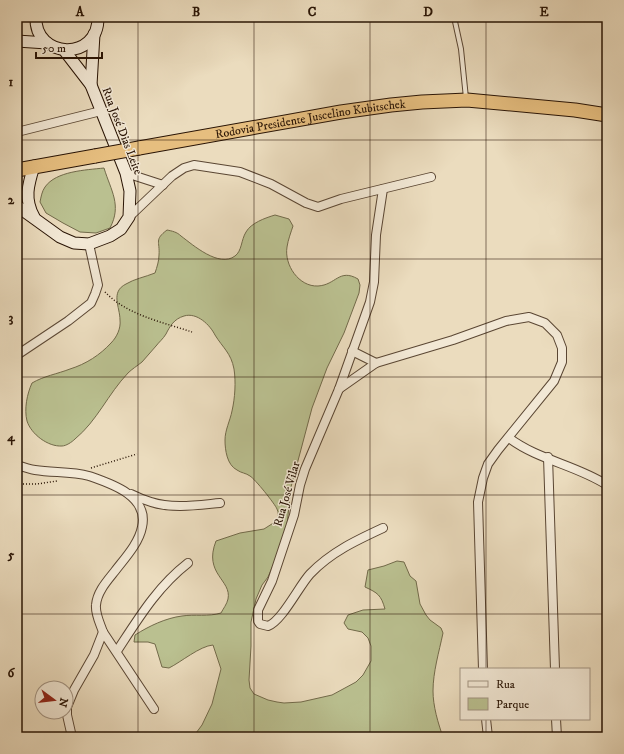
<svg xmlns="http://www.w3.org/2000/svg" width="624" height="754" font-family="'IM FELL DW Pica',serif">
  <rect width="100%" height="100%" fill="#ebdcbe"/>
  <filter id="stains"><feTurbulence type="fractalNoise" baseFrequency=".005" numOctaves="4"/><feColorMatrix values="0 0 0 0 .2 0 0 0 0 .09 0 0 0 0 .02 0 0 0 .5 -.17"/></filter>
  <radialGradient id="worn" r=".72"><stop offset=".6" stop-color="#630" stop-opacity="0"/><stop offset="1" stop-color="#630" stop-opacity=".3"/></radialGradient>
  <!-- green -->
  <g fill="#bac090" stroke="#726a4a">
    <path d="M 104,168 C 111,191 122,205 110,228 L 96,233 L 80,232 L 63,223 L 46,213 L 40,202 C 41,197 42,191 45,187 C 56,171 86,170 104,168 Z"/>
    <path d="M 275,215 L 289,219 L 293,226 C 291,232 288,240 287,247 C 284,265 299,287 318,286 C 336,285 339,268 358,279 L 360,285 L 359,293 L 344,333 L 327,368 L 312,408 L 291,487 L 287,525 L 281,547 L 268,577 L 262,585 L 256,599 L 251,622 L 251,646 L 249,680 L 250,688 L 254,694 L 268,700 L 277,702 L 284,703 L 301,702 L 332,695 L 356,682 L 363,675 L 371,661 L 371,646 L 368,638 L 362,632 L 348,629 L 344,623 L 348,615 L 363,610 L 385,609 C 381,595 378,593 365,587 L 368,570 L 384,566 L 397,561 L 404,562 L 410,576 L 416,581 L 420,604 L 426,615 L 430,620 L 441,628 L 443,633 C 439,652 433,672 433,691 C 433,706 438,723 443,737 L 193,737 L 202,725 L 212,704 L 221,669 L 213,645 C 200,646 181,662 169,668 L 162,667 L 155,644 L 148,642 L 134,642 L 135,635 C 149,626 166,618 182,616 C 195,614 208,617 221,613 C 223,609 227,604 228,599 C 232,580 203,574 216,541 L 240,533 L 264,529 L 278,520 C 278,516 279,513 277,509 C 275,504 255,479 250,476 C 246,473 241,473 237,470 C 227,465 225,450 225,440 C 225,430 230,421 232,411 C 235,398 236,382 234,369 C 231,353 223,348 215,335 C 210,325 197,312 184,316 C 174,319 170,326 166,334 C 163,339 159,342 156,346 C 151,351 147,357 142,362 C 137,366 132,369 128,373 C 108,394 97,421 75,439 C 72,442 66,446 62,446 C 48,447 31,434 27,421 C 24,409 27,394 32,383 C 44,376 57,374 70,369 C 86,364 100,355 111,343 C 117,337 121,328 120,320 C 120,307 110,292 126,284 C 134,279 145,277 155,273 C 157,267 159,261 159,255 C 160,241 154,240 167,230 C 172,231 177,232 181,236 C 193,245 219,268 235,256 C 242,251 241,240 246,232 C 251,223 265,218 275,215 Z"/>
  </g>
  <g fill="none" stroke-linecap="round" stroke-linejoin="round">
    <!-- service casing -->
    <g stroke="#5a4633" stroke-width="6">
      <polyline id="service" points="454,17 461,49 466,98"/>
    </g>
    <!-- minor casing -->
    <g stroke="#5a4633" stroke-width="10">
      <g id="minor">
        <polyline points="17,132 101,111"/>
        <polyline points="126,173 163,185"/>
        <path d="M 383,189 L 376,235 L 374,282 L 370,302 L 339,389 L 305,469 L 300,485 L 294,515 L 272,581 L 258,610 L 258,621 L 260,624 L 268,626 C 282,621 299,586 310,574 C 331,552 357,540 383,528"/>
        <polyline points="129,217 172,176 184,168 194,165 240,172 271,184 306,203 318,207 341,199 431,177"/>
        <polyline points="352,351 376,363"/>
        <polyline points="17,355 68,321 91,303 95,294 98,285 89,244"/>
        <polyline points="339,389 376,363 453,340 506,321 529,317 545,323 557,335 562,348 562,362 554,381 498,450 488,464 483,478 478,502 483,669"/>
        <path d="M 509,438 C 538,460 576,465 607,485"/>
        <polyline points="548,457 555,669"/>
        <path d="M 17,465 C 23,467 29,469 35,470 C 53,473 71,471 89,476 C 112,484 149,496 142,527 C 139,543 125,558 115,571 C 107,581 97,592 96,605 C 95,614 100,623 103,632 L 154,709"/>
        <path d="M 131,494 C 137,497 144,500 151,502 C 172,509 198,505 220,503"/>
        <path d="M 117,651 C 138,619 157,587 188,563"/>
        <polyline points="486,719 488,737"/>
        <polyline points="556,719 557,737"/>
        <polyline points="72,737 67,715 67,707 74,690 94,655 103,632"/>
      </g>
    </g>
    <!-- secondary casing -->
    <g stroke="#291405" stroke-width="13">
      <g id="secondary">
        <path d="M 36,17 C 34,59 99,62 98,17"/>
        <polyline points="17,41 47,43"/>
        <polyline points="91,85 94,34"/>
        <path d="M 34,166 C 28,185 24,199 34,217"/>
        <polyline points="17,206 60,237 74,243 89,244 110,236 121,229 129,217 130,191 126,173 91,85 64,50"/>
      </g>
    </g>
    <!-- trunk casing -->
    <g stroke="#291405" stroke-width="15">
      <g id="trunk">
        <path id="s1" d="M 139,148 L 341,112 L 391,105 L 422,102 L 467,100 L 575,110 L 607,115"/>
        <polyline points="17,170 95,156"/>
      </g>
    </g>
    <!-- path -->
    <g stroke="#291405" stroke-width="1.5" stroke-dasharray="1 2" stroke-linecap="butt">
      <path d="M 105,292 C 127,315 162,322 192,332"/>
      <polyline points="91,468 137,454"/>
      <polyline points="17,484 37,484 57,481"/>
    </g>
    <!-- service -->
    <use href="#service" stroke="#f2e8d5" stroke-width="4"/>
    <!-- minor -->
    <use href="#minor" stroke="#f2e8d5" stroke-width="8"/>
    <!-- secondary -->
    <use href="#secondary" stroke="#f2e8d5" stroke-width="11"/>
    <!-- trunk -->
    <use href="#trunk" stroke="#e6be7f" stroke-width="13"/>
    <!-- trunk-bridge casing -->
    <g stroke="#291405" stroke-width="15" stroke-linecap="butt">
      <polyline id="trunk-bridge" points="95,156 139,148"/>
    </g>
    <!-- trunk-bridge -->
    <use href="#trunk-bridge" stroke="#e6be7f" stroke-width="13"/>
  </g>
  <!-- grid -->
  <path fill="none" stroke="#291405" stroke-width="1" stroke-opacity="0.55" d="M 138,17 L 138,737M 254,17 L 254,737M 370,17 L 370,737M 486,17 L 486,669M 17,140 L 607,140M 17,259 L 607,259M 17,377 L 607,377M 17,495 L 607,495M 17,614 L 607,614M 486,719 L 486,737"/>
  <g text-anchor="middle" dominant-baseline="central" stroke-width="3" stroke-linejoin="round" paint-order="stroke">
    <!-- street labels -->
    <g font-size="12" fill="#291405" stroke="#f2e8d5">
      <text stroke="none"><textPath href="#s1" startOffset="174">Rodovia Presidente Juscelino Kubitschek</textPath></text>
      <text transform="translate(122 131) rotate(69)">Rua José Dias Leite</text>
      <text transform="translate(287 494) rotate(-74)">Rua José Vilar</text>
    </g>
  </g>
  <!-- margin -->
  <rect width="624" height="754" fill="none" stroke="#ebdcbe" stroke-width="44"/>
  <!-- legend -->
  <rect x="460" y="668" width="130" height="52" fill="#f2e8d5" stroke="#a29382"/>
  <rect x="468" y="681" width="20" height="6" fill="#f2e8d5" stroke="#a29382"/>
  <text x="496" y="688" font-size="12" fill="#291405">Rua</text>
  <rect x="468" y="698" width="20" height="12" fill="#bac090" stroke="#a29382"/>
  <text x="496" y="708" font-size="12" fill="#291405">Parque</text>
  <!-- north arrow -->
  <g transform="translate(54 700) rotate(105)"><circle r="19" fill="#f2e8d5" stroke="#a29382"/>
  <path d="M0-3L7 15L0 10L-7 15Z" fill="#8f2418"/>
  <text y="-6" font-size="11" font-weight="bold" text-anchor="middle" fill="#291405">N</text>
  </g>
  <!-- scale -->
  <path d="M36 52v6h66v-6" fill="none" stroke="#291405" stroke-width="2"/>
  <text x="42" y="52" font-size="12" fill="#291405" stroke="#f2e8d5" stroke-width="3" paint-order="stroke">50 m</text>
  <rect x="22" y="22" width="580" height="710" fill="none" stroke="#291405" stroke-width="1.5"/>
  <g font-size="13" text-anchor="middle" font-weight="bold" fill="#291405">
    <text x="80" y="16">A</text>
    <text x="196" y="16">B</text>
    <text x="312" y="16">C</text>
    <text x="428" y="16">D</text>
    <text x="544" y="16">E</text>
    <text x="11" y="86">1</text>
    <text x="11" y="204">2</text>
    <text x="11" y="322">3</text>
    <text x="11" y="441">4</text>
    <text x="11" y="559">5</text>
    <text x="11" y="677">6</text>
  </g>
  <rect width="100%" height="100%" filter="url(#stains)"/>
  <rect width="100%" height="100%" fill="url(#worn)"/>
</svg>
